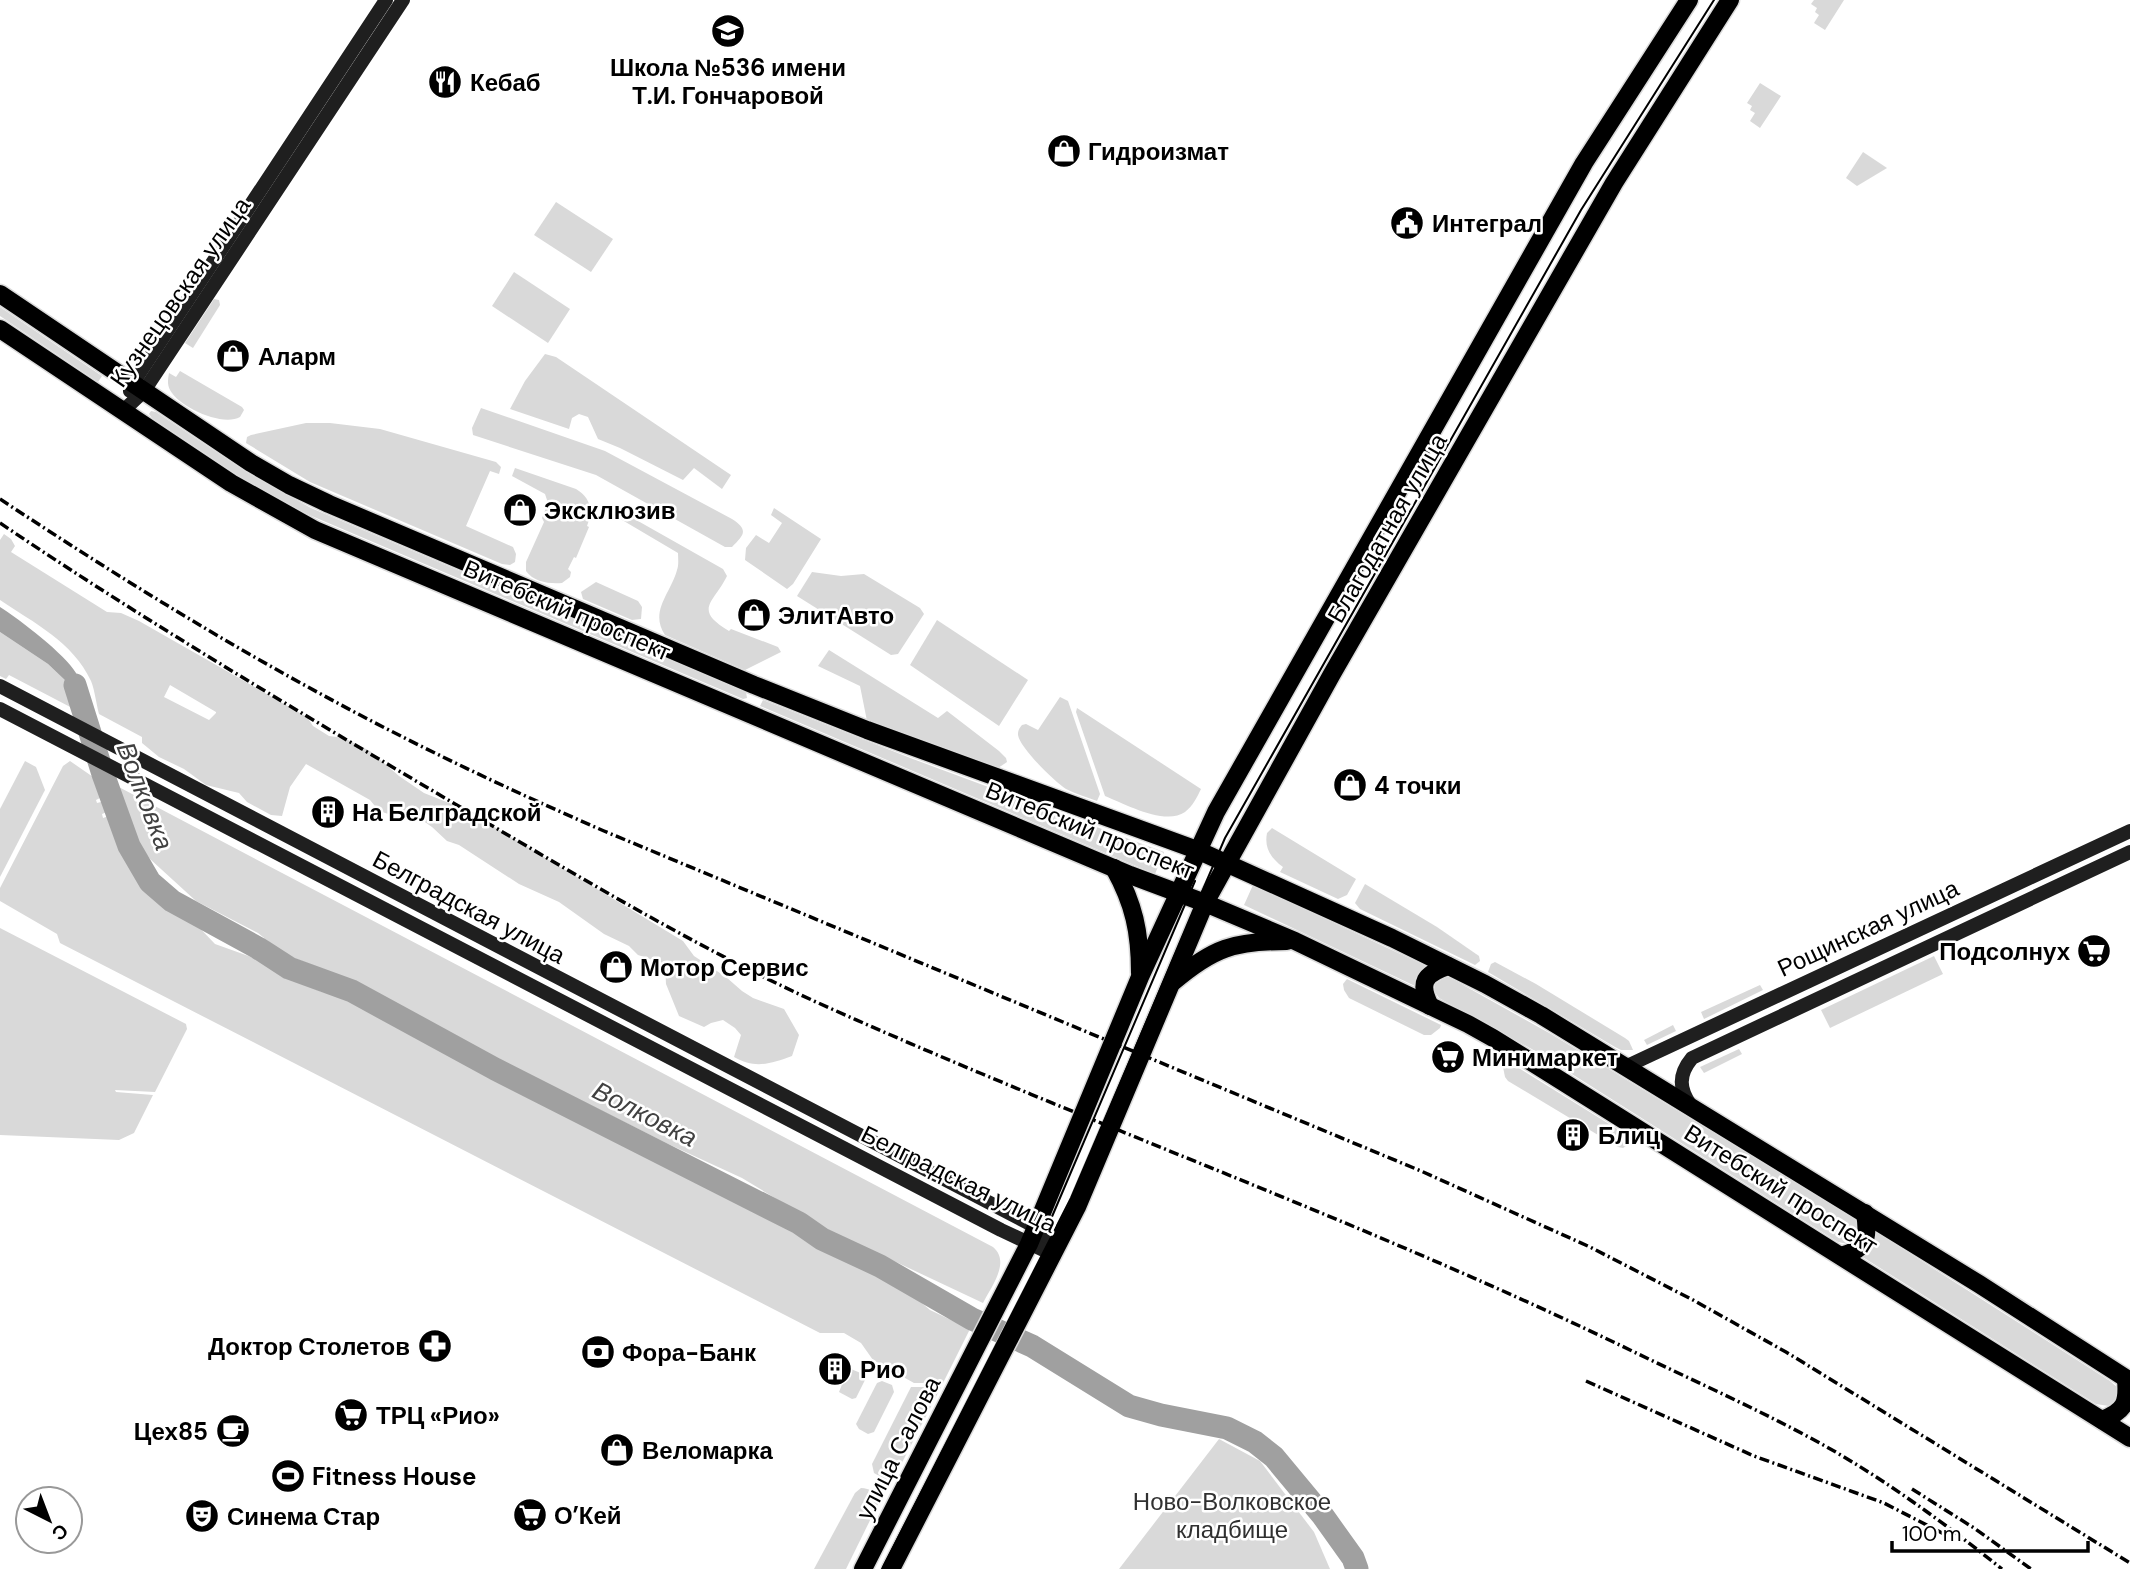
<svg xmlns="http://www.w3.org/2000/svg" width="2130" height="1569" font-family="'DM Sans',sans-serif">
  <rect width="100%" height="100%" fill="#fff"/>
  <!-- green -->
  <g fill="#d9d9d9" fill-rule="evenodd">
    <polygon points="1814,0 1844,0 1825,30 1814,23 1819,15 1815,12 1817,8 1811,4"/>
    <polygon points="1760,83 1781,96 1760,128 1750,121 1755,113 1750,110 1752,106 1747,103"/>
    <polygon points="1863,152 1887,168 1857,186 1846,178"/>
    <polygon points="556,202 613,239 591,272 534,235"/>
    <polygon points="514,272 570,309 548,343 492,306"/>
    <polygon points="214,299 219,300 220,305 193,348 185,343"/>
    <polygon points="0,307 102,376 98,382 0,316"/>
    <polygon points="545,354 556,357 731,475 722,489 694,468 683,480 620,448 598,439 588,417 579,414 572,418 569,429 510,409 525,381"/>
    <path d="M 180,371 L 242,407 L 244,410 L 240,417 C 222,427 179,407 170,390 C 167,384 168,379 169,373 L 176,377 Z"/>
    <path d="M 481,408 L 605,451 L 732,519 C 749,530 744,535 732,547 L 725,547 L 596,475 L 473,435 L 472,428 Z"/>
    <polygon points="151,411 156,412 248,473 311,508 746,692 747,698 743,699 307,514 243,479 152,418 149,414"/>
    <polygon points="306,423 330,423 380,429 496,462 501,467 499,474 490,471 466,526 513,547 516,554 515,562 510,565 502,564 310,482 246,443 247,437 251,435"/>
    <path d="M 515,468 L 576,489 C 591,498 593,510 587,526 L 589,527 L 576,558 L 574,557 L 568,569 L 571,572 L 570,577 L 562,583 C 549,584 534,582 526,571 L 526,562 L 544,522 L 542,518 L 548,503 L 545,494 L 512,476 Z"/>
    <path d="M 615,508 L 723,569 L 727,576 C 713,604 693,609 729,631 L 731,629 L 778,647 L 781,652 L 745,670 L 665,635 C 649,611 671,593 677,570 C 679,565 678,558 678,553 L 612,514 L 612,510 Z"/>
    <polygon points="774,508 821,539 793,584 787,589 745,560 746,548 756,535 769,543 782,523 771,515"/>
    <path d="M 4,534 L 11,539 L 15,546 L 11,552 L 107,612 L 121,613 L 139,621 L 307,717 L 313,726 L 329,736 L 344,738 L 370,751 L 399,776 L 424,793 L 454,805 L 491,825 L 683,941 L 694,956 L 726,977 L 742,991 L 753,998 L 784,1009 L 799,1035 L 792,1056 C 770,1064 755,1069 734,1057 L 741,1035 L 735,1028 L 723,1020 L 711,1023 L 704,1027 L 679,1016 L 666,984 L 665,964 L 638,955 L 629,946 L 604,934 L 559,902 L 519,884 L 459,845 L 447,841 L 432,827 L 419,818 L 401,818 L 379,811 L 370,800 L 306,764 L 290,787 L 282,816 L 271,815 L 247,802 L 239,793 L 206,785 L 184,769 L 159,757 L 142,743 L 142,737 L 99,714 C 96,703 95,691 91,681 C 73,642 34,623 0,600 L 0,540 ZM 170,685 L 216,712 L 216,713 L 209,720 L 164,697 Z"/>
    <polygon points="812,572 841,576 864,574 920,608 924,614 898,654 891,655 797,596"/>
    <polygon points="596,582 638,601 642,607 641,619 632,620 583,599 581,592"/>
    <polygon points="937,620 1028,680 999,726 910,665"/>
    <polygon points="0,632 48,664 68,683 76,710 9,675 6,679 0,676"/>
    <polygon points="829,650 938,718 947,711 999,751 1006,758 1007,762 998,768 867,721 860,686 818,666"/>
    <path d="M 1060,697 L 1068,701 L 1100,794 L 1097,801 C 1087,797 1076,794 1066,789 C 1055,782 1020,748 1018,735 C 1018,730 1019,729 1022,725 L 1026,724 L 1038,730 Z"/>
    <polygon points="763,700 913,759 1164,852 1155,874 760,706"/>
    <path d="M 1077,708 L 1201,789 C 1197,797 1193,806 1185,812 C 1165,826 1125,804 1105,796 L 1076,712 Z"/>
    <polygon points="25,761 36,767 45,790 0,877 0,809"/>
    <polygon points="70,761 96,779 102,797 96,800 97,803 105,801 107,812 102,814 103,818 109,816 120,849 136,875 158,899 193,921 215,944 254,958 298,982 322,992 347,997 397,1027 910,1293 930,1310 970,1329 943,1383 914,1383 873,1360 861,1343 844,1333 820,1333 60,943 57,934 0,901 0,888 63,766"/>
    <path d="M 115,785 L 993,1247 C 1011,1262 991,1287 983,1303 L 826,1229 L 742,1178 L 666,1143 L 375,997 L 338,975 L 284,954 L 258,933 L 196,901 L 150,859 L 140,845 L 132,833 Z"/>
    <path d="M 1272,828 L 1356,879 L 1347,895 L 1338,899 L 1280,872 L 1283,867 C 1271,858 1264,848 1267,833 Z"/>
    <polygon points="1365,884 1437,927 1479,956 1480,961 1475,965 1360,909 1355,903"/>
    <polygon points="1253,885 1426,966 1416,978 1415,986 1244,905"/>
    <polygon points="0,928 186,1024 187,1029 155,1092 115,1090 116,1092 153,1095 134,1133 119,1140 0,1135"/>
    <polygon points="1934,956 1943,974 1830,1028 1821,1010"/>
    <polygon points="1495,962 1536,984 1625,1038 1629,1041 1633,1050 1621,1050 1615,1047 1488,972 1491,964"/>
    <polygon points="1447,976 1551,1034 1854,1218 1858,1224 1857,1235 1848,1244 1838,1242 1537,1052 1439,998 1435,992 1435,984"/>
    <polygon points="1347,979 1441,1025 1440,1028 1431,1035 1424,1035 1349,998 1344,990 1343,984"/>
    <polygon points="1760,985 1763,990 1704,1019 1701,1012"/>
    <polygon points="1673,1025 1676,1031 1647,1045 1644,1040"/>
    <polygon points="1739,1049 1742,1054 1704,1073 1700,1067"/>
    <polygon points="1501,1057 1635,1140 1623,1148 1618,1147 1508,1081 1505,1077"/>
    <polygon points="1876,1232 2110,1381 2118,1388 2116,1401 2109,1406 2096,1404 1861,1256 1874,1246"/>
    <polygon points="851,1369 863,1374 865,1380 856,1398 852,1399 839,1392 847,1372"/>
    <polygon points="882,1381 892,1385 894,1392 874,1432 868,1434 859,1429 856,1424 877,1383"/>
    <polygon points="911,1387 941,1387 893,1480 886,1480 874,1473 872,1464"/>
    <polygon points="1219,1439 1260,1461 1314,1532 1330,1569 1119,1569"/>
    <path d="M 861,1488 C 869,1488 879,1493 880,1500 L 846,1569 L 814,1569 L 855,1493 Z"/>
  </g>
  <!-- water -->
  <path fill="#a0a0a0" d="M 0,607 C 19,619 66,655 76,673 C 83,686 87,701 91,715 L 76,710 L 68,683 L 48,664 L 0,632 Z"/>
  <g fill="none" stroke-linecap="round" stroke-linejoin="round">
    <!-- river -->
    <polyline stroke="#a0a0a0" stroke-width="23" points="75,685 103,774 129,846 150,882 172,901 258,948 289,968 352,991 495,1069 799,1223 822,1239 880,1266 972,1319 1032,1346 1129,1406 1161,1415 1227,1428 1255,1442 1274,1457 1323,1516 1353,1558 1357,1569"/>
    <!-- primary casing -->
    <g stroke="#dbdbdb" stroke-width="21">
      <g id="primary">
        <polyline points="0,294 251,463 289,485 329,504 754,685 867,730 1197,850 1392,938 1485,984 1541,1015 1979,1284 2130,1381"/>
        <polyline points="0,329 231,483 315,530 1130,875 1205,903 1295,941 1468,1024 1493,1038 2130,1438"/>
        <path d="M 1114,868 C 1134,904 1140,932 1140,973"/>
        <path d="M 1173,982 C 1213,948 1234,941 1287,941"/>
        <path d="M 1430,1006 C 1418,982 1425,974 1448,966"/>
        <path d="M 1841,1256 C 1867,1249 1869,1238 1865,1213"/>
        <path d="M 2102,1420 C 2125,1411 2128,1403 2126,1379"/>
        <polyline points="863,1569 1029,1244 1140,977 1216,812 1584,163 1689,0"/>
        <polyline points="891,1569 1077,1207 1205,903 1332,674 1614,183 1730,0"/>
      </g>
    </g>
    <!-- secondary -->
    <g stroke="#1f1f1f" stroke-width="14">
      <polyline points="130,391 133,383 386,0"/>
      <polyline points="123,411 144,391 403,0"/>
      <polyline points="0,686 1036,1227 1054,1255"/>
      <polyline points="0,709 1001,1230 1054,1255"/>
      <polyline points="1625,1067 2130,831"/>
      <path d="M 1691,1106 C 1679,1089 1678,1075 1692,1058 L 2130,852"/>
    </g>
    <!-- primary -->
    <use href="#primary" stroke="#000" stroke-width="18"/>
    <!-- tram -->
    <g stroke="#000" stroke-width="2">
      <polyline points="1051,1219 1195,881"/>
      <polyline points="882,1569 1071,1198 1225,838 1581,210 1714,0"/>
    </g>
    <!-- rail -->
    <g stroke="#000" stroke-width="3.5" stroke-dasharray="10 3.5 2 3.5" stroke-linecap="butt">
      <path d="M 0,499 C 100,565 202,629 308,687 C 404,740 503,787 604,831 L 1421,1171 L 1590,1247 L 1693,1300 L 1786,1352 L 2130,1563"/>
      <path d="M 0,523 C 148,623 301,713 455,804 C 573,873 690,944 814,1001 C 1084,1123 1364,1221 1630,1350 C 1698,1383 1769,1414 1834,1451 C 1894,1486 1948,1526 2002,1569"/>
      <polyline points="1586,1381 1754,1456 1884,1503 1946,1535"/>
      <polyline points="1912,1489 1974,1528 2031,1569"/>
    </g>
  </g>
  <!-- icons -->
  <defs>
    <g id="school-disc" transform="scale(1.75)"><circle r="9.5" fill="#000" stroke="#fff"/><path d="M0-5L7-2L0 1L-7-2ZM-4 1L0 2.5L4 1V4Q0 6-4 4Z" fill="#fff"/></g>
    <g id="restaurant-disc" transform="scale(1.75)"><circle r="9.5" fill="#000" stroke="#fff"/><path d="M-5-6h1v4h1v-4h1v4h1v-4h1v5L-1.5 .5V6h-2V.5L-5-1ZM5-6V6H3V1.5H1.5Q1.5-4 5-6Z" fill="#fff"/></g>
    <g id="shop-disc" transform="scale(1.75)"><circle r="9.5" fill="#000" stroke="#fff"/><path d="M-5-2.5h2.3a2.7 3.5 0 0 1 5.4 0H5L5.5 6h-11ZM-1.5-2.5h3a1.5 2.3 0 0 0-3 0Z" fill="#fff"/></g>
    <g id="civic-disc" transform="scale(1.75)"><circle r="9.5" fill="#000" stroke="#fff"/><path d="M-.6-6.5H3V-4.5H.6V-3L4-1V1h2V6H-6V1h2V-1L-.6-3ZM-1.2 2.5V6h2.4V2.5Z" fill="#fff"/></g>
    <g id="building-disc" transform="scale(1.75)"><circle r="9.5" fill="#000" stroke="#fff"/><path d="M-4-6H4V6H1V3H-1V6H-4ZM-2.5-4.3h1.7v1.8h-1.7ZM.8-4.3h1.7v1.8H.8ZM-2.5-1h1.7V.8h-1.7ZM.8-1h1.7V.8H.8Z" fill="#fff"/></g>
    <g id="supermarket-disc" transform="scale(1.75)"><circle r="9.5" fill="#000" stroke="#fff"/><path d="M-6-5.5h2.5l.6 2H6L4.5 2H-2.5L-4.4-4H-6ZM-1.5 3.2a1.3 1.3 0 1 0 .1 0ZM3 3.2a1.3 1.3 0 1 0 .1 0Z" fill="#fff"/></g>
    <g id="pharmacy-disc" transform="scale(1.75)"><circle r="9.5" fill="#000" stroke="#fff"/><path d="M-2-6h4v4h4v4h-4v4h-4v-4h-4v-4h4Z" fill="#fff"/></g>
    <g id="bank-disc" transform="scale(1.75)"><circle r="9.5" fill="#000" stroke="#fff"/><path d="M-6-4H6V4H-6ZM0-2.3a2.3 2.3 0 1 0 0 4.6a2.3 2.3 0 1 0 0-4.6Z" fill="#fff"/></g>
    <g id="cafe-disc" transform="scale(1.75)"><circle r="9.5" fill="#000" stroke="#fff"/><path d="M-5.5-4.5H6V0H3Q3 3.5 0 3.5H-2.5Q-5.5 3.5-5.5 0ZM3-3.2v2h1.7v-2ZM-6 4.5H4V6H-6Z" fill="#fff"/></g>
    <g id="stadium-disc" transform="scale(1.75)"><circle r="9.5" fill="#000" stroke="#fff"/><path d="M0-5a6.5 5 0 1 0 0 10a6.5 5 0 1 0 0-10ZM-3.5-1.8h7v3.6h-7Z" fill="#fff"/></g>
    <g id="theatre-disc" transform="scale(1.75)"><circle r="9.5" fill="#000" stroke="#fff"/><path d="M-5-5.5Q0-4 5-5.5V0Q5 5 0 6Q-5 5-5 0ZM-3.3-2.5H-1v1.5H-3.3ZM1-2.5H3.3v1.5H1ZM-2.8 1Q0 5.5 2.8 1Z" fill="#fff"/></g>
  </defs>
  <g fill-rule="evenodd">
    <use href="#school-disc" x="728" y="31"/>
    <use href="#restaurant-disc" x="445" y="82"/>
    <use href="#shop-disc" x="1064" y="151"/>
    <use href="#civic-disc" x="1407" y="223"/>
    <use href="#shop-disc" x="233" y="356"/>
    <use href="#shop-disc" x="520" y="510"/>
    <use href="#shop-disc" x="754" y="615"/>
    <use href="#shop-disc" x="1350" y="785"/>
    <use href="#building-disc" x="328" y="812"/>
    <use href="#supermarket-disc" x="2094" y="951"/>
    <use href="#shop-disc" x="616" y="967"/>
    <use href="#supermarket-disc" x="1448" y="1057"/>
    <use href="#building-disc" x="1573" y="1135"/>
    <use href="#pharmacy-disc" x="435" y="1346"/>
    <use href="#bank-disc" x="598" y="1352"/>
    <use href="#building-disc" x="835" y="1369"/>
    <use href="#supermarket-disc" x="351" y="1415"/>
    <use href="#cafe-disc" x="233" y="1431"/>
    <use href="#shop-disc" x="617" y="1450"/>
    <use href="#stadium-disc" x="288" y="1476"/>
    <use href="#supermarket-disc" x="530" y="1515"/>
    <use href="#theatre-disc" x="202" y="1516"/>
  </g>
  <g text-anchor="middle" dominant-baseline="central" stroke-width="5" stroke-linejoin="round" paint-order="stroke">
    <!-- poi labels -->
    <g font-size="24" font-weight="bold" fill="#000" stroke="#fff" text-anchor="start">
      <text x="728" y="67" text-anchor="middle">Школа №536 имени<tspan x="728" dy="28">Т.И. Гончаровой</tspan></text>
      <text x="470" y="82">Кебаб</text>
      <text x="1088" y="151">Гидроизмат</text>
      <text x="1432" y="223">Интеграл</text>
      <text x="258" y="356">Аларм</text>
      <text x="544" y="510">Эксклюзив</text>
      <text x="778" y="615">ЭлитАвто</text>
      <text x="1374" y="785">4 точки</text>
      <text x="352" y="812">На Белградской</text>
      <text x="2070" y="951" text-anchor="end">Подсолнух</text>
      <text x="640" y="967">Мотор Сервис</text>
      <text x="1472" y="1057">Минимаркет</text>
      <text x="1598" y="1135">Блиц</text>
      <text x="410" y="1346" text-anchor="end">Доктор Столетов</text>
      <text x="622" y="1352">Фора-Банк</text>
      <text x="860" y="1369">Рио</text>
      <text x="376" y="1415">ТРЦ «Рио»</text>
      <text x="208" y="1431" text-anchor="end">Цех85</text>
      <text x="642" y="1450">Веломарка</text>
      <text x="312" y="1476">Fitness House</text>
      <text x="554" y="1515">О’Кей</text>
      <text x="227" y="1516">Синема Стар</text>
    </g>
    <!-- street labels -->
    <g font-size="24" fill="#000" stroke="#fff">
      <text transform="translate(180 292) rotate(-55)">Кузнецовская улица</text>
      <text transform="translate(1387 528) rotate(-60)">Благодатная улица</text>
      <text transform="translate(567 610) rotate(23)">Витебский проспект</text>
      <text transform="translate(1090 830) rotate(22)">Витебский проспект</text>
      <text transform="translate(469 907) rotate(28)">Белградская улица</text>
      <text transform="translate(1868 928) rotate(-25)">Рощинская улица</text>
      <text transform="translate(959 1179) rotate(26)">Белградская улица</text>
      <text transform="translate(1781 1189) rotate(32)">Витебский проспект</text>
      <text transform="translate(898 1448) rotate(-63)">улица Салова</text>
    </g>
    <!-- park labels -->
    <g font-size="24" fill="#303030" stroke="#fff">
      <text x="1232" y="1501">Ново-Волковское<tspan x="1232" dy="28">кладбище</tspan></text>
    </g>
    <!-- water labels -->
    <g font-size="26" font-style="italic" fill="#414141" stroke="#fff">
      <text transform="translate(145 796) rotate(69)">Волковка</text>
      <text transform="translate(645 1114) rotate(27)">Волковка</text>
    </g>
  </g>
  <!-- north arrow -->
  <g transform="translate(49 1520) rotate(138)"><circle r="33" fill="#ffffff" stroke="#999999" stroke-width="2"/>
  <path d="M0-5L12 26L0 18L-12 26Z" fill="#000000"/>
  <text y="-10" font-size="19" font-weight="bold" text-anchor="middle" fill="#000000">С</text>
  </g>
  <!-- scale -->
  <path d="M1892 1541v10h196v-10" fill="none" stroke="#000000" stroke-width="3.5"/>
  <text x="1902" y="1541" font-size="21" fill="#000000" stroke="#ffffff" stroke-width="5" paint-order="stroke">100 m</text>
</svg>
